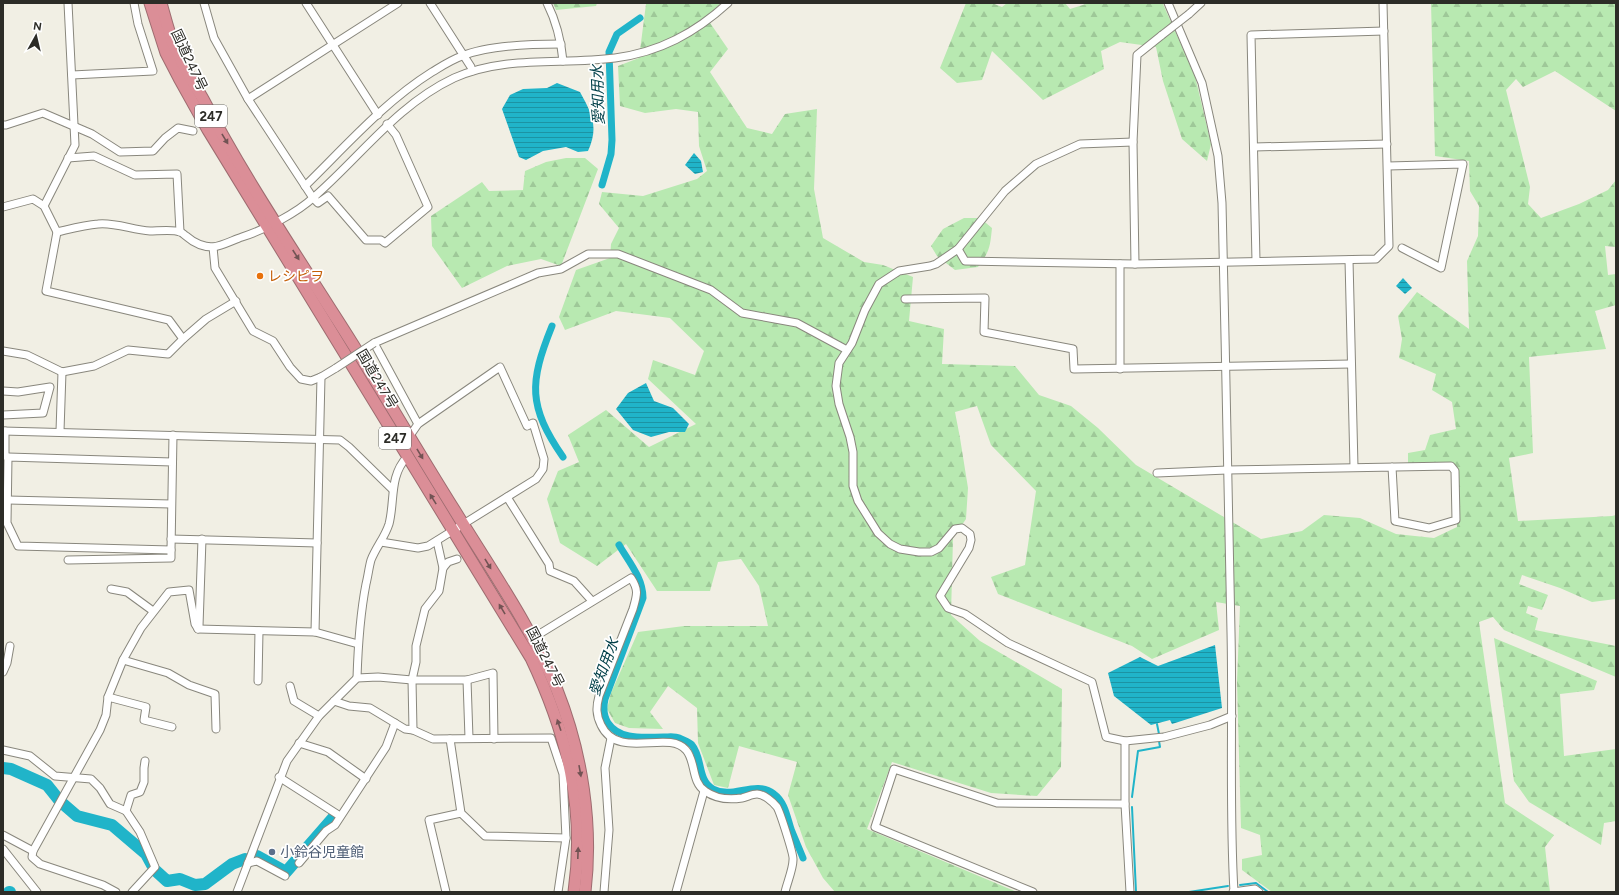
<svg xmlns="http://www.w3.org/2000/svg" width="1619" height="895" font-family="Figtree,'Noto Sans JP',sans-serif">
  <defs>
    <pattern id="forest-firs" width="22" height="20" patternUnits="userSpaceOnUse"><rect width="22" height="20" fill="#b8e9b1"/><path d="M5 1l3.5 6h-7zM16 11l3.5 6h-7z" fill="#9ec898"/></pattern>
    <pattern id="water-rules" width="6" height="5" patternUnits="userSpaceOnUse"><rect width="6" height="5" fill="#20b4c9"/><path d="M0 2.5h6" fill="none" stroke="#1c93a3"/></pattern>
  </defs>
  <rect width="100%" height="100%" fill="#f1efe4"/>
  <!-- forest -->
  <g fill="url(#forest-firs)">
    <polygon points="553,3 597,3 596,6 556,10"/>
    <polygon points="643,3 721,3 706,17 728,49 710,72 747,128 772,134 785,114 817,109 814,189 823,238 864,262 883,265 913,277 909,321 944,329 942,364 1015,366 1039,395 1071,406 1098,428 1136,465 1261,539 1302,531 1324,515 1360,518 1396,534 1434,538 1457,527 1456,465 1408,463 1408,453 1425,450 1430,435 1456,429 1452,402 1432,390 1436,374 1399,358 1402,339 1398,316 1417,292 1469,329 1467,261 1478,236 1479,206 1470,191 1469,161 1435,156 1431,3 1616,3 1616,111 1555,71 1523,87 1516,79 1506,90 1530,187 1528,204 1541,218 1579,204 1608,190 1616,180 1616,247 1605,246 1608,275 1616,274 1616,305 1595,311 1606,349 1529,357 1533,453 1509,458 1518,521 1612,516 1616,515 1616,599 1592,602 1560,588 1522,575 1519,584 1548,595 1542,610 1528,606 1526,613 1538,618 1535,630 1616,646 1616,677 1504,630 1493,617 1479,622 1505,803 1554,835 1545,847 1550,892 1272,892 1242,870 1242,859 1262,855 1260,835 1241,828 1237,682 1240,606 1216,602 1219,630 1152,659 1132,646 998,594 991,577 1025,565 1036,491 991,445 977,406 955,412 960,438 968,488 966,519 953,538 951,615 980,641 1062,689 1061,767 1037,796 991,793 892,762 867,829 1017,892 835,892 823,878 806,847 788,795 797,762 739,746 728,788 714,785 698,743 697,708 668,686 650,712 663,729 629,728 615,723 607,709 611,693 638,632 684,626 768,626 759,586 741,559 718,562 710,591 657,591 626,544 597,566 560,543 547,499 558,471 579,462 568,435 606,410 649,447 696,424 648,379 653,360 695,375 704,351 670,318 616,311 565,330 559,317 576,270 610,258 611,244 619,228 599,204 602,192 643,196 697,179 707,171 699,146 698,112 676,109 645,113 620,106 618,66 639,58 646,4"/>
    <polygon points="966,3 992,3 1002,7 1007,3 1065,3 1070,9 1089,3 1166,3 1163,4 1195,76 1211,144 1207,161 1182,139 1163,81 1156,47 1120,42 1101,51 1104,69 1043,100 992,51 982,80 957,83 940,68"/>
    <polygon points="566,158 585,158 598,169 561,266 541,259 507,266 462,288 432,246 431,216 482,182 489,191 523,190 525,171 546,162"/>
    <path d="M 964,218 L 980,218 L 992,228 C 990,247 990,251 978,267 L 955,270 L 937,256 L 931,246 L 943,229 Z"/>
    <polygon points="1494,638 1597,681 1594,690 1560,694 1564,756 1616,749 1616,821 1604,823 1601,845 1529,802 1514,781"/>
  </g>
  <!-- water -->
  <g fill="url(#water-rules)">
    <path d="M 557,83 L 580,92 C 592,114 599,127 588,151 L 578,152 L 566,147 L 543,151 L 526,160 L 519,157 L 502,109 L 510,95 L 523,89 L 547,88 Z"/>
    <polygon points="694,153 701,161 703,172 695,174 685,165"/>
    <polygon points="1403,278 1412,288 1405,294 1396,286"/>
    <polygon points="646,383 654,401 673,408 689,424 685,432 669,432 651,437 633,430 616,409 628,393"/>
    <polygon points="1215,645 1222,708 1172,724 1170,720 1151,725 1114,696 1108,673 1140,657 1158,666"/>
  </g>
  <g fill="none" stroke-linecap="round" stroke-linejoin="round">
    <!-- stream -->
    <g stroke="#20b4c9" stroke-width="2">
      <polyline points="1157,724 1159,734"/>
      <polyline points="1132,797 1138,751 1160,747 1159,741"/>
      <polyline points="1132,807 1136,892"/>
      <polyline points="1240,885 1256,883 1268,892"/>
      <polyline points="1189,892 1228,886"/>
    </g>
    <!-- canal -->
    <g stroke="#20b4c9" stroke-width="7">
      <polyline points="602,185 611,154 612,140 609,52 617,34 640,18"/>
      <path d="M 552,326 C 529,383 528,406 563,457"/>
      <path d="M 619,545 C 629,562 643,578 643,598 L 605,699 C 603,708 603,715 608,723 C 620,741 645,737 664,737 C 669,737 675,736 679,738 C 683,740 690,742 692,745 C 703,758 697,780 713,789 C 733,800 755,779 774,794 C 785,802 787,817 791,829 C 795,839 799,848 803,858"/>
    </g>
    <!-- river -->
    <g stroke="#20b4c9" stroke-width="12">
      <polyline points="3,768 11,769 47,785 59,800"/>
      <polyline points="62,803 77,816 112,825 146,854 152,865"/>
      <polyline points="254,858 257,856 286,872 333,818"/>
      <polyline points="156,871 167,881 180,879 195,885 205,884 232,864 245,859"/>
      <polyline points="9,892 10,892"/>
    </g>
    <!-- minor casing -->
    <g stroke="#89877d" stroke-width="9">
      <g id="minor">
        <polyline points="204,3 214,38 248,99 313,198 318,203 328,196 366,240 381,240 385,243 428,207 396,135 387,124"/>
        <polyline points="306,3 378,115"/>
        <polyline points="430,3 471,67 472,71"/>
        <path d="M 547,3 C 556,21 561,40 563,61"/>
        <path d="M 1168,3 L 1202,83 L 1218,156 L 1222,203 C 1225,346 1229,489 1231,632 C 1233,719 1229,806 1234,892"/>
        <polyline points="1189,14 1201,3"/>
        <polyline points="72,75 153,71 138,24 134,3"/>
        <polyline points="248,99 398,3"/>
        <polyline points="3,125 6,125 43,113 92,134 120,152 153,151 165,138 178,128 193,131"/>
        <polyline points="1133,142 1080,144 1036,164 1005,191 958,249 936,264 930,266 899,271 879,284 865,310 852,343 839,363 836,386 839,404 850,437 853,452 853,486 858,501 878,533 890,544 900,549 919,552 931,552 939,548 955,529 962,528 970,534 971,540 969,548 940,596 948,608 965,614 1008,643 1092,682 1106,737 1125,741 1164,737 1210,725 1232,716"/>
        <polyline points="1254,147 1387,144"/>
        <polyline points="68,158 94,156 135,175 177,174 180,232"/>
        <polyline points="1388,166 1463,164 1441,268 1402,248"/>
        <path d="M 305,186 C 345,147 384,102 432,72 C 442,66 451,60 462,56 C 489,45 532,44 561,44"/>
        <polyline points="44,206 75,145 68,3"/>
        <path d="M 3,207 L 33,199 L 44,206 L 57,232 C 70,229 84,225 98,224 C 114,222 133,230 150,231 C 157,231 174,229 180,232 C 182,232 184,235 186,236 C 194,243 202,247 213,247 C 222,246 233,240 242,237 C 264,230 297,213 314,197 C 361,156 397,105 454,78 C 505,55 561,65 615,58 C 660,52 695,33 728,3"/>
        <polyline points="57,232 46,291 169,320 183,339"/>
        <polyline points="213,247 215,268 253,331 273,341 290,367 301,379 311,381 321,377 336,368"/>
        <polyline points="958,249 965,261 1135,264 1376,259 1389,246 1383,3"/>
        <polyline points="1349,260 1354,467"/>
        <polyline points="1256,261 1251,35 1384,31"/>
        <polyline points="1120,264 1120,369"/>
        <polyline points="1135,264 1133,142 1137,55 1162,35"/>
        <polyline points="905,299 985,298 984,332 1073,349 1074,369 1351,364"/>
        <polyline points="3,351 27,355 62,372 94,366 128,350 168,354 183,339 206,319 236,301"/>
        <polyline points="3,391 18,392 50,387 43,413 3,415"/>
        <polyline points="418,424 374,343 538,273 561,269 588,254 618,254 711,290 742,313 797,323 847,350"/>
        <polyline points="3,431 340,440 349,447 392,489"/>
        <polyline points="5,431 5,456 8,457"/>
        <polyline points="60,431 62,372"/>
        <polyline points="172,462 8,457 7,523 18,546 171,550 173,435"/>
        <polyline points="1157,473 1227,470 1451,466 1455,471 1456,520 1429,528 1395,521 1392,467"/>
        <polyline points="507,497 549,564 550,571 574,581 592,601"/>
        <polyline points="8,500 171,504"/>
        <polyline points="171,539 317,543"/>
        <polyline points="437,541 443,568"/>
        <polyline points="381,542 418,548 428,546 536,479 543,469 544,459 533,423 527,426 500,367 418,424 409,437"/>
        <polyline points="68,560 171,558 171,550"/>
        <polyline points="111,589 127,592 153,611"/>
        <polyline points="199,626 202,539"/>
        <polyline points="198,629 315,632 358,644"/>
        <polyline points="315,632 321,377"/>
        <path d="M 541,633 L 631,578 C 639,590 637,595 633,609 L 599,696 C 596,707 596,715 601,725 C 618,761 668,729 686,750 C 696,761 691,782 705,791 C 716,799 729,800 742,798 C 747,797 752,794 757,794 C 764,794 773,802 777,807 C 780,812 794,855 793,860 C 793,869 787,883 785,892"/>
        <polyline points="123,660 168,673 189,685 215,694 216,729"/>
        <polyline points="3,672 7,663 10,646"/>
        <path d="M 357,678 C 358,646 360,615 366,584 C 368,576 369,567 371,560 C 376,547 385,537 389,524 C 395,501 389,476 407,457"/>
        <polyline points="467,680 469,738"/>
        <polyline points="258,681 259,631"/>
        <polyline points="290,686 294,701 319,716"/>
        <polyline points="108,697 146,707 144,720 172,727"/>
        <polyline points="334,701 349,706 370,708 405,729 413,730 433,739 551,738 563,774 566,838 558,892"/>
        <polyline points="413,730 412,680 416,662 416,646 425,609 439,591 443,568 448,562 457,559"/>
        <polyline points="450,739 461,813 485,836 566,838"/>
        <polyline points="1125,741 1125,804 1130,892"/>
        <polyline points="299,743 328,752 366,779"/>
        <polyline points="3,750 30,756 55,776 91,779 100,788 110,804 126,811"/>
        <polyline points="279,777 340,816"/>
        <polyline points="3,835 33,851"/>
        <polyline points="3,849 37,892"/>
        <polyline points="248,863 257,861 285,876"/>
        <polyline points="299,863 326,831 335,825 386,747 395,723"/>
        <polyline points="116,892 103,885 40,864 32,857 33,851 100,730 106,715 108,697 123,660 141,628 169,592 189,590 195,624 198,629"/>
        <polyline points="132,892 155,867 140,832 126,811 131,795 140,792 144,782 144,768 145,761"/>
        <polyline points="237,892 287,761 319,716 357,678 378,677 412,680 467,680 493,673 494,739"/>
        <polyline points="446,892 429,820 461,813"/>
        <polyline points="604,892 609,830 605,768 611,738"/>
        <polyline points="676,892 704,791"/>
        <polyline points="1033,892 875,827 894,769 997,803 1125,804"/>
        <polyline points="1233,892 1255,889 1259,892"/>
      </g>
    </g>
    <!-- highway casing -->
    <g stroke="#9e6c70" stroke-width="13">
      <g id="highway">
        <path d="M 150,3 L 166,53 L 179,78 L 208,130 L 531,658 C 567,734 586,808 574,892"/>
        <path d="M 161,3 C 165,17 169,33 174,46 C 182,64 193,82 203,99 C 241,172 287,241 331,310 C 374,376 413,444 455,511 C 490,568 532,628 557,690 C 582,753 593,824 585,892"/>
      </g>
    </g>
    <!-- minor -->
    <use href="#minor" stroke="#fff" stroke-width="7"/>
    <!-- highway -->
    <use href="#highway" stroke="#db8e97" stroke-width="11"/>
    <!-- minor-bridge casing -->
    <g stroke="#89877d" stroke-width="9" stroke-linecap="butt">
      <g id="minor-bridge">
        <polyline points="1162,35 1189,14"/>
        <polyline points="336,368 374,343"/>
      </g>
    </g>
    <!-- minor-bridge -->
    <use href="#minor-bridge" stroke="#fff" stroke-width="7"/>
  </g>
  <!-- one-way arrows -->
  <defs><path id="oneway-solid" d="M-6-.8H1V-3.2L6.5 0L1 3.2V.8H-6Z"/></defs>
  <g fill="#725354">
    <use href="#oneway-solid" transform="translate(225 139) rotate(59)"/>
    <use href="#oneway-solid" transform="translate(296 255) rotate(57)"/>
    <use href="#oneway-solid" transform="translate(420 454) rotate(59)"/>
    <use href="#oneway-solid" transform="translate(433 499) rotate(-122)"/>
    <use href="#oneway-solid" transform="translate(488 564) rotate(59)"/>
    <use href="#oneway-solid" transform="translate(502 609) rotate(-121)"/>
    <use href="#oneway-solid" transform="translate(559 725) rotate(-109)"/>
    <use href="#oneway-solid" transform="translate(580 771) rotate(80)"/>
    <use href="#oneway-solid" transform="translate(578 853) rotate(-88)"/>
  </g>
  <!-- markers -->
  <circle fill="#e8710a" stroke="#fff" stroke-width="1.5" cx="260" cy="276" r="4"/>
  <circle fill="#5c6f8a" stroke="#fff" stroke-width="1.5" cx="272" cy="852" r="4"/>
  <g text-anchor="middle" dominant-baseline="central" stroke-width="3.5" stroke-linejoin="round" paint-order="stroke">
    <!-- shield labels -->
    <g fill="#fff" stroke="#6b6b68" stroke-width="1">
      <rect x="195" y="105" width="32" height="22" rx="3"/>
      <rect x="379" y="427" width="32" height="22" rx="3"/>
    </g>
    <g font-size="13" font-weight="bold" fill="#2c2c27">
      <text x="211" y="116">247</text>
      <text x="395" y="438">247</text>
    </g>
    <!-- street labels -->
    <g font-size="14" fill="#2c2c27" stroke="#fff">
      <text transform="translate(189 60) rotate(65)">国道247号</text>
      <text transform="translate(377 379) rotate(59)">国道247号</text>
      <text transform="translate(545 657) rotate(63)">国道247号</text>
    </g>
    <!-- food labels -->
    <g font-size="14" fill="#c56008" stroke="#fff" text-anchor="start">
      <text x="268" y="276">レシピヲ</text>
    </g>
    <!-- service labels -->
    <g font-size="14" fill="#4e5e75" stroke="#fff" text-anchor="start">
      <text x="280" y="852">小鈴谷児童館</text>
    </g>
    <!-- water labels -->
    <g font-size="15" font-style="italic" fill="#003f48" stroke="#fff">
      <text transform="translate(598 95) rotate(-92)">愛知用水</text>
      <text transform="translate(604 667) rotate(-70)">愛知用水</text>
    </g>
  </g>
  <!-- border -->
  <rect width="1619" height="895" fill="none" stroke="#2c2c27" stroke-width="8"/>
  <!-- north arrow -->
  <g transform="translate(36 36) rotate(8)" stroke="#ffffff" stroke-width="3" paint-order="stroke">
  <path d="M0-3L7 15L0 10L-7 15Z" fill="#2c2c27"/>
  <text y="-6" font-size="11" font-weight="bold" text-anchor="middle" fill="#2c2c27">N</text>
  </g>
</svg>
